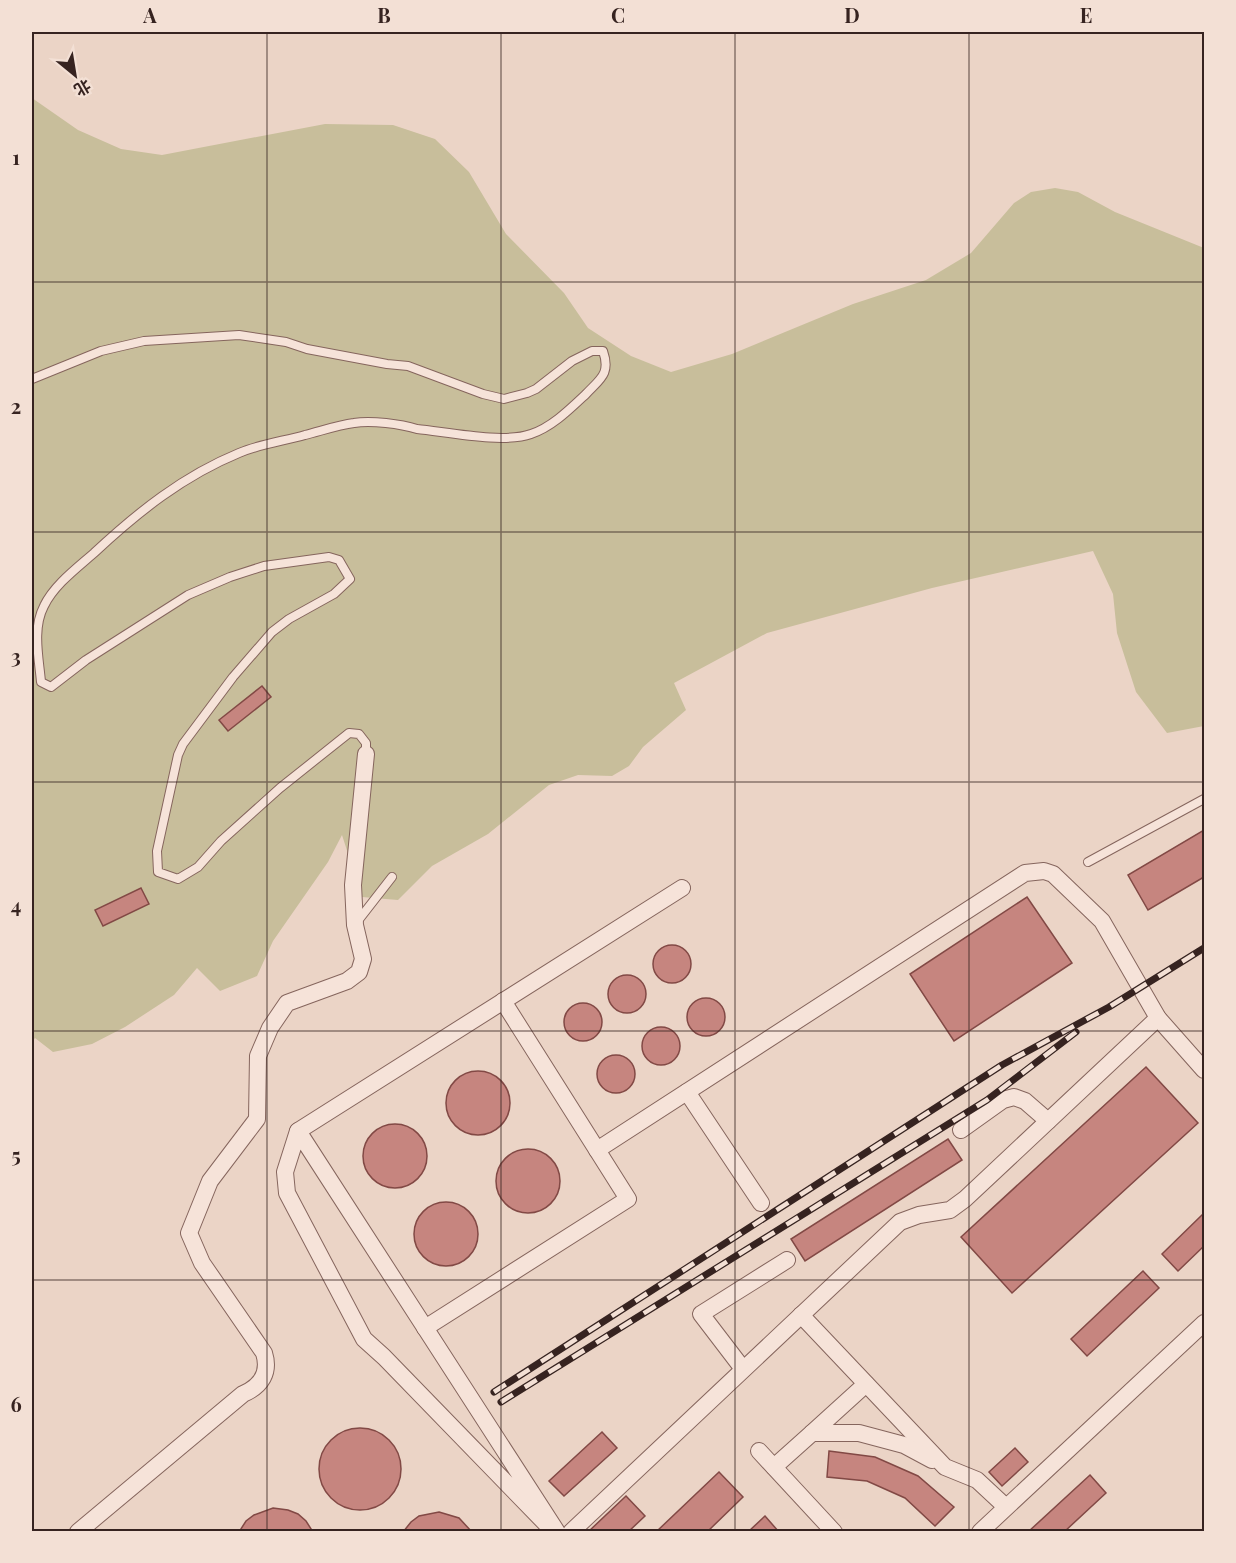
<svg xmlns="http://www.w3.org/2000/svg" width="1236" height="1563" font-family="'Playfair Display','Noto Sans SC',serif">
  <rect width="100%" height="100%" fill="#ebd4c6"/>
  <!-- green -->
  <polygon fill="#c8be9b" points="32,98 78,130 121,149 162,155 325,124 393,125 435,139 469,172 506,234 564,293 588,328 631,356 671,372 732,354 853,304 926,280 971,253 1014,203 1031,192 1055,188 1078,192 1115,212 1204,248 1204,726 1167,733 1136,692 1117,633 1113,594 1093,551 932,588 767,633 674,683 686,710 643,747 629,766 612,776 578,775 549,785 488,834 432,866 398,900 362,897 342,835 328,862 273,941 257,976 220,991 197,968 174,995 125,1027 92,1044 53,1052 35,1038 32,1042"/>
  <!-- building -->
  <g fill="#c6857f" stroke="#824945" stroke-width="1.5">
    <polygon points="262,686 271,697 228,731 219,720"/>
    <polygon points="1204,830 1204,877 1148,910 1128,875"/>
    <polygon points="141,888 149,904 103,926 95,910"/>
    <polygon points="1027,897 1072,963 954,1041 910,974"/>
    <circle cx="672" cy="964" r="19"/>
    <circle cx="627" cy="994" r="19"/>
    <circle cx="706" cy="1017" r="19"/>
    <circle cx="583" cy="1022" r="19"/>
    <circle cx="661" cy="1046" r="19"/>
    <circle cx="616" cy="1074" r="19"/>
    <polygon points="1146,1067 1198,1123 1012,1293 961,1237"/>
    <circle cx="478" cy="1103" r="32"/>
    <circle cx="395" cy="1156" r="32"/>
    <polygon points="948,1139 962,1160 805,1261 791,1239"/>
    <circle cx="528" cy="1181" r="32"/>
    <circle cx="446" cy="1234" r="32"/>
    <polygon points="1204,1213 1204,1246 1178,1271 1162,1254"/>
    <polygon points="1143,1271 1159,1288 1087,1356 1071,1339"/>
    <circle cx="360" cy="1469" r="41"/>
    <polygon points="602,1432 617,1448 564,1496 549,1481"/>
    <polygon points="1015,1448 1028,1462 1002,1486 989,1472"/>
    <polygon points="829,1451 875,1457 918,1476 954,1507 935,1526 905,1498 867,1481 827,1477"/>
    <polygon points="719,1472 743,1497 707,1532 656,1532"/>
    <polygon points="1090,1475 1106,1493 1064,1532 1028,1532"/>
    <polygon points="626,1496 645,1516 628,1532 588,1532"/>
    <polygon points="273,1508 288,1510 298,1514 306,1521 313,1532 239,1532 246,1521 254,1515"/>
    <polygon points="439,1512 459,1518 472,1532 403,1532 411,1522 419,1516"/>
    <polygon points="765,1516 779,1532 748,1532"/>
  </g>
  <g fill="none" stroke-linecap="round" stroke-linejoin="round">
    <!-- lane casing -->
    <g stroke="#85655d" stroke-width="10">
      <g id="lane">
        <path d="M 32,379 L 101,351 L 144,341 L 239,335 L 286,342 L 307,349 L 387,364 L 408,366 L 483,394 L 504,399 L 527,393 L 536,389 L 572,361 L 592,351 L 603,351 C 611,374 600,379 586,394 C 570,409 552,427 531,434 C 504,444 447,432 417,429 C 401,424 371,420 354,423 C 338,425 321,431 305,435 C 284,441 260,444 239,453 C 183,476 138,512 94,553 C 77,568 54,585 44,606 C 32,629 39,658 41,682 L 51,687 L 86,660 L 188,595 L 230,577 L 264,566 L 329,557 L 339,560 L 350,579 L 334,594 L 289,619 L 272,632 L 233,677 L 183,744 L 178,755 L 157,851 L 158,872 L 178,879 L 198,867 L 221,841 L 280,788 L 349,733 L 359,734 L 366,743 L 366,754"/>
        <polyline points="1088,862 1204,799"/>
        <polyline points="357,922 392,877"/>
      </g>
    </g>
    <!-- street casing -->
    <g stroke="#85655d" stroke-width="18">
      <g id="street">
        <polyline points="687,1092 761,1203"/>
        <polyline points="961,1130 1003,1100 1014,1097 1025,1101 1048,1121"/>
        <polyline points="298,1131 682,888"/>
        <polyline points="597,1150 1025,873 1044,871 1053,874 1102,921 1158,1018 1204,1070"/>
        <polyline points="801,1315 945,1467 977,1480 1006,1507"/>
        <polyline points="425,1328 628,1199 503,1001"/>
        <polyline points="743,1369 701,1314 787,1260"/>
        <polyline points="812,1433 866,1384"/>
        <polyline points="759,1451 834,1532"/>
        <polyline points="774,1467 812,1433 859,1433 904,1445 932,1460"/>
        <path d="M 78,1532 L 243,1394 C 262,1386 270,1372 264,1353 L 202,1263 L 189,1233 L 210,1181 L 257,1119 L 258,1056 L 270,1028 L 287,1003 L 347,981 L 359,972 L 363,959 L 355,925 L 353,885 L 366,754"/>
        <polyline points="554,1532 384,1357 364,1339 287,1193 285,1172 298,1131 557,1532"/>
        <polyline points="571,1532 900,1222 919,1215 950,1210 965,1199 1158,1018"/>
        <polyline points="980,1532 1204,1323"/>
      </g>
    </g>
    <!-- lane -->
    <use href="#lane" stroke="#f6e3d9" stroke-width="8"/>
    <!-- street -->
    <use href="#street" stroke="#f6e3d9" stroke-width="16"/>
    <!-- rail casing -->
    <g stroke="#362320" stroke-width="7">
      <g id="rail">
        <polyline points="494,1392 1002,1065 1109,1007 1204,948"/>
        <polyline points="501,1402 987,1100 1076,1032"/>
      </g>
    </g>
    <!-- rail -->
    <use href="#rail" stroke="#f3e0d5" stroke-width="4.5" stroke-dasharray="14" stroke-linecap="butt"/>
  </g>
  <!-- grid -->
  <path fill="none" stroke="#362320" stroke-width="1.5" stroke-opacity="0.55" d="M 267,32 L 267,1532M 501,32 L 501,1532M 735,32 L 735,1532M 969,32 L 969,1532M 32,282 L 1204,282M 32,532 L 1204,532M 32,782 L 1204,782M 32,1031 L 1204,1031M 32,1280 L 1204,1280"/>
  <!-- border -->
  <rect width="1236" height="1563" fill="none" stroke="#f3e0d5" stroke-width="66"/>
  <!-- north arrow -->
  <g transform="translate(75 75) rotate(150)" stroke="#f3e0d5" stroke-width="4.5" paint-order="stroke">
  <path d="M0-4.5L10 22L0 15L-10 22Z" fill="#362320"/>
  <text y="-9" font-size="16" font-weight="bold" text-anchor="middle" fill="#362320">北</text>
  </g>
  <rect x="33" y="33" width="1170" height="1497" fill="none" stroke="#362320" stroke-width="2"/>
  <g font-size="20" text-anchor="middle" font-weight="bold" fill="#362320">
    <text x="150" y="23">A</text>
    <text x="384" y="23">B</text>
    <text x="618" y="23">C</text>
    <text x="852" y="23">D</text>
    <text x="1086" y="23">E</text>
    <text x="16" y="165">1</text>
    <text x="16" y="414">2</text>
    <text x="16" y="664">3</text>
    <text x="16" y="913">4</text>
    <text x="16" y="1163">5</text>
    <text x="16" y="1412">6</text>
  </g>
</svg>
